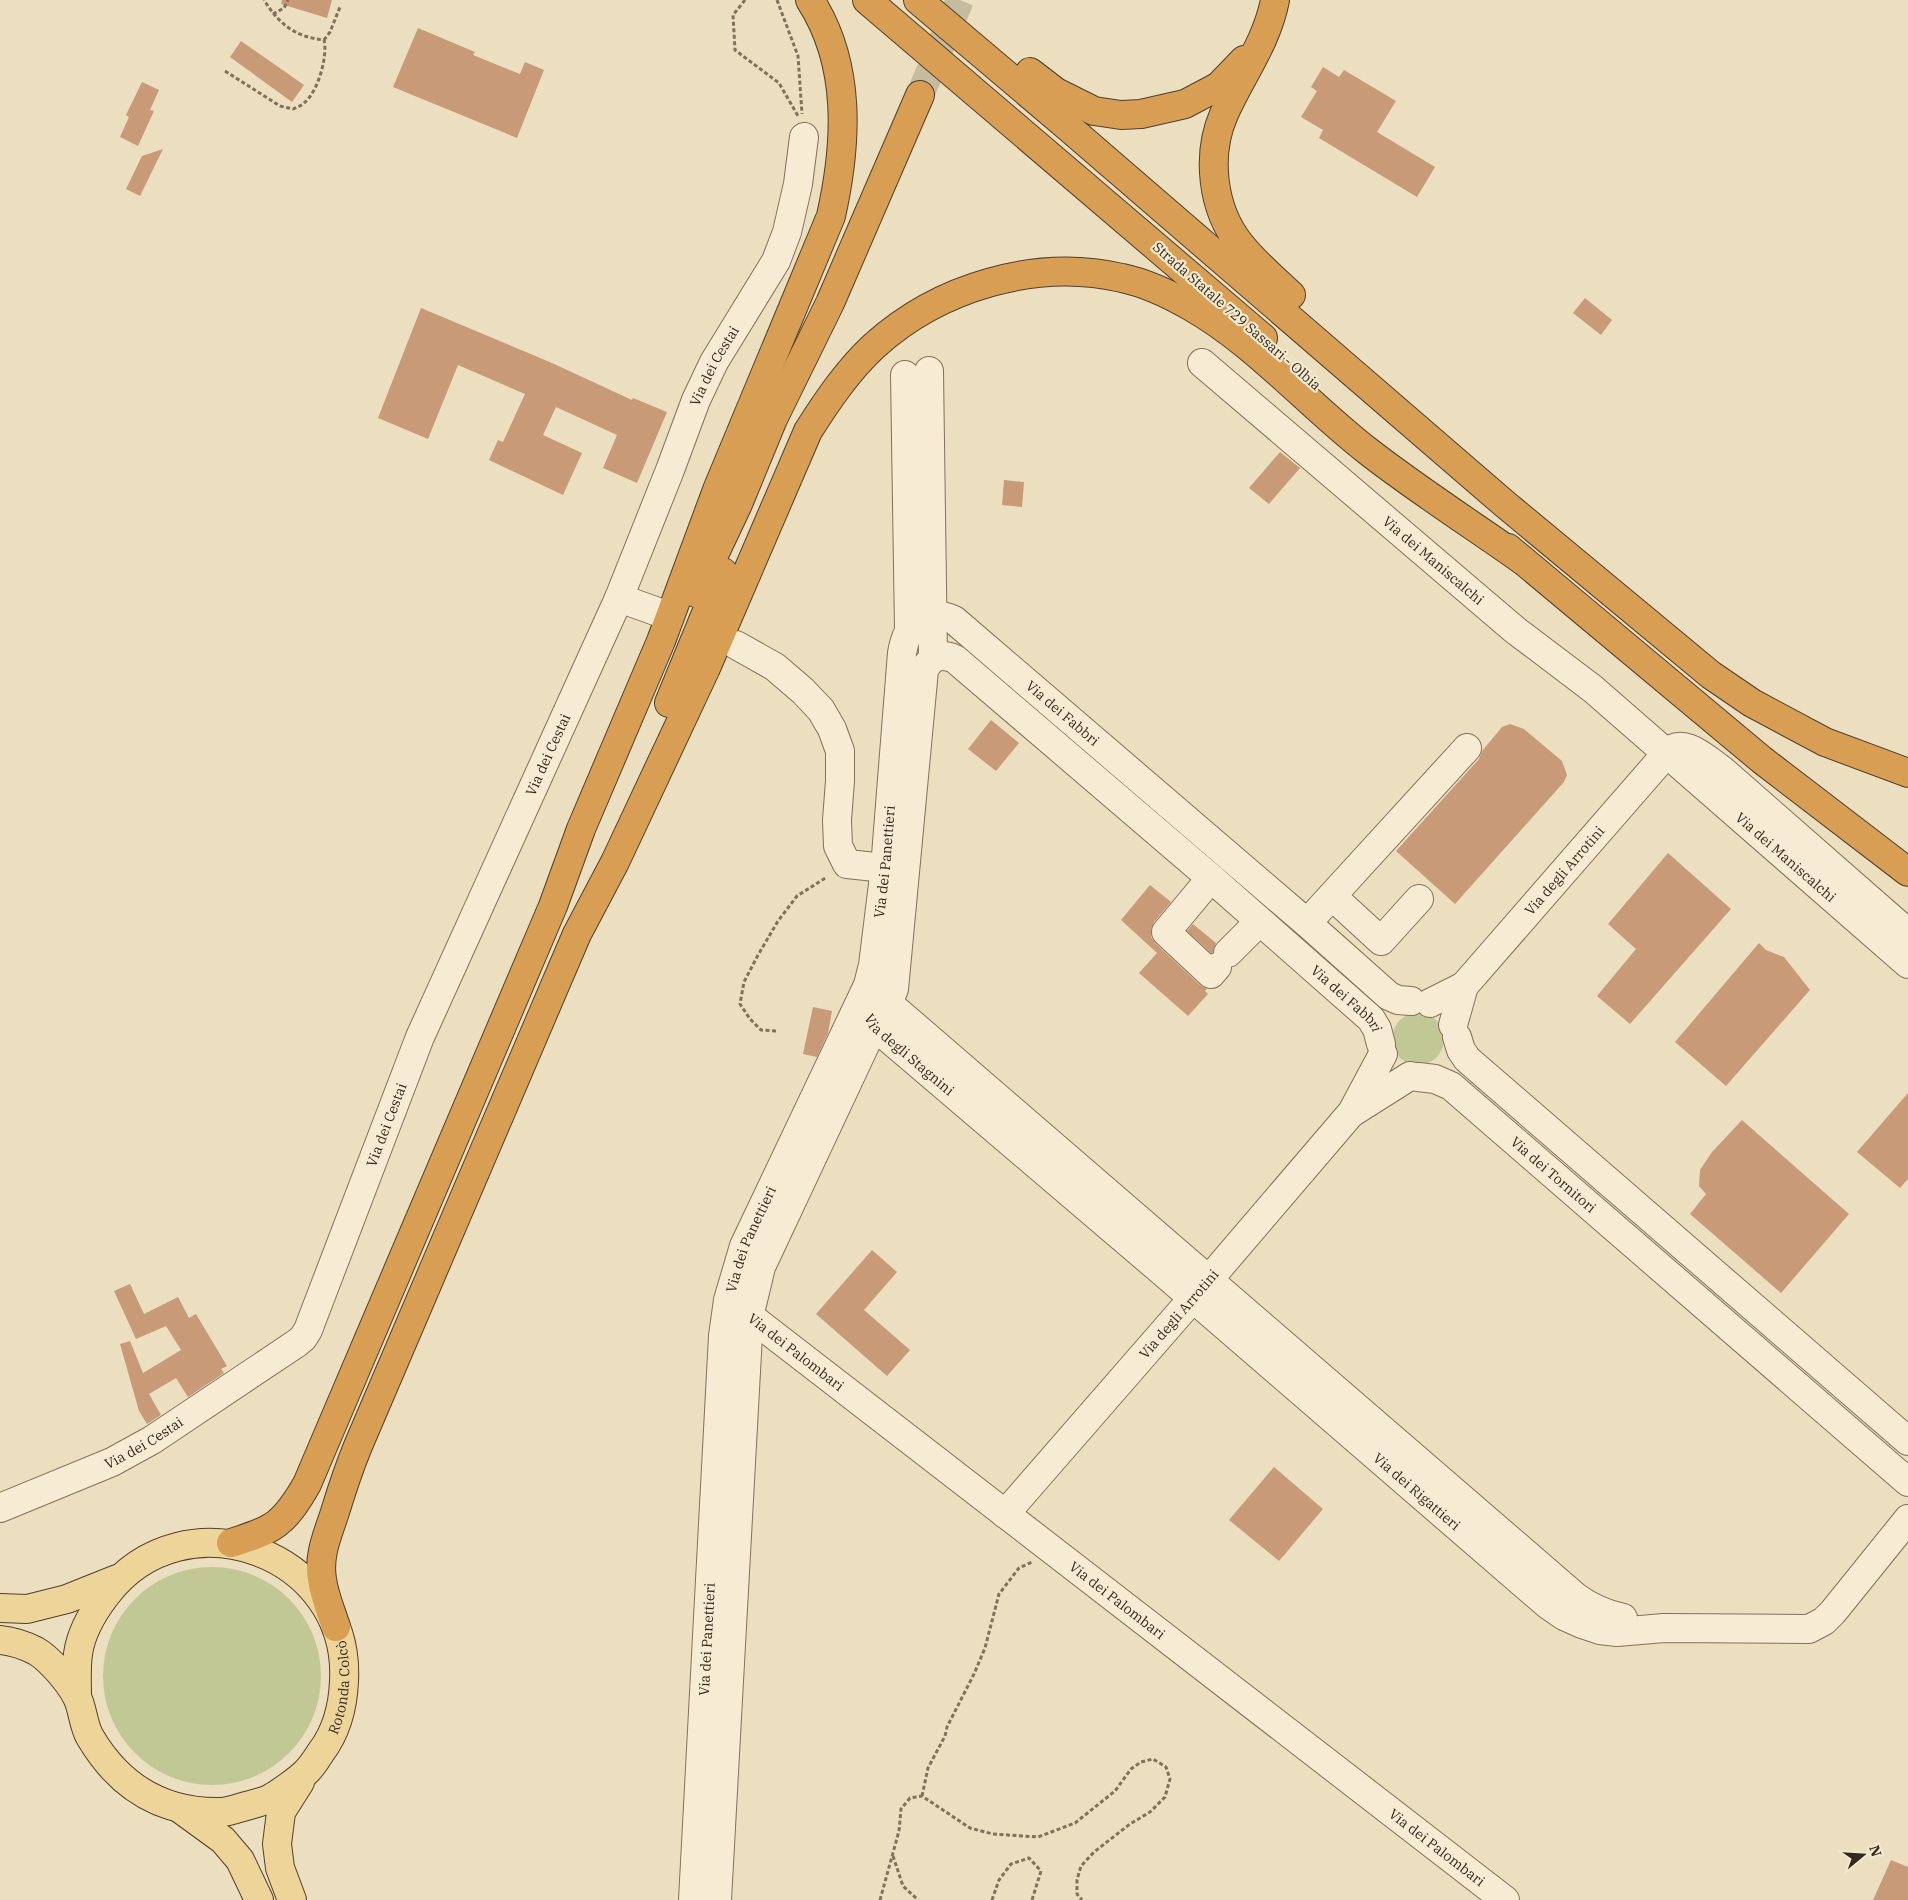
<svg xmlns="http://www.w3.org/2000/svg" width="1908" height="1900" font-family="'IBM Plex Serif',serif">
  <rect width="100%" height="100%" fill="#ebdfc0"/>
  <!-- green -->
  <g fill="#c2c895">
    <circle cx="1418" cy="1039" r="26"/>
    <circle cx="212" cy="1676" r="109"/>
  </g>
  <!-- building -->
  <g fill="#c89a78">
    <polygon points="282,0 332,0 327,18 281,4"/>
    <polygon points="418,28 475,52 473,55 520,74 525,62 544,70 517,138 393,87"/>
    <polygon points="241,41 304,85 292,102 230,57"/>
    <polygon points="1323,67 1339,77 1344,70 1396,101 1377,132 1435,167 1417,197 1319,138 1323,130 1301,117 1317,91 1311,87"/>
    <polygon points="142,82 159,90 150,110 154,111 138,146 120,137 129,117 126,115"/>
    <polygon points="163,149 140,196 126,189 142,156"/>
    <polygon points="1585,298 1612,320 1601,335 1573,313"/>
    <polygon points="421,308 552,363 632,400 633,398 667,412 637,483 603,468 617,435 556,407 543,435 582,453 563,495 489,460 498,440 503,442 525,394 458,365 428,439 378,418"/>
    <polygon points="1280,452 1300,468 1269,504 1249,488"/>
    <polygon points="1004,480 1024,482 1022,507 1002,505"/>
    <polygon points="991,720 1019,743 996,771 968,749"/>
    <polygon points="1510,724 1524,729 1562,761 1567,775 1564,782 1455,904 1396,851 1479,759 1482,751 1502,727"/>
    <polygon points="1668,853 1731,909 1630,1024 1597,996 1636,949 1608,924"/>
    <polygon points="1150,885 1171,902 1154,922 1151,930 1151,937 1155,943 1200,985 1207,989 1205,991 1208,994 1188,1016 1139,973 1157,953 1121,920"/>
    <polygon points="1193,924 1216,943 1213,952 1211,953 1187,931"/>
    <polygon points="1759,943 1766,950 1784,957 1810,990 1726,1086 1675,1042"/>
    <polygon points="813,1007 832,1011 828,1033 817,1057 803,1054"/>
    <polygon points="1908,1093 1908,1179 1900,1188 1857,1152"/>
    <polygon points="1742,1120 1849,1214 1781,1293 1690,1214 1706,1194 1699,1186 1700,1170 1712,1152"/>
    <polygon points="872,1250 897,1272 864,1310 910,1350 887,1376 816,1314"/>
    <polygon points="130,1284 144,1314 178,1297 189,1318 196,1314 227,1366 221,1369 224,1373 188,1397 176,1378 149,1394 161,1415 147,1424 139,1411 120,1344 130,1341 143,1373 181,1350 166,1326 136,1339 114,1291"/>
    <polygon points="1274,1467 1323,1509 1279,1561 1229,1520"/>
    <polygon points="1891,1860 1908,1867 1908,1900 1873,1900"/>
  </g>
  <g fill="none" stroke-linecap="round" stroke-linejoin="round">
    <!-- highway-tunnel -->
    <polyline stroke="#c6ba9f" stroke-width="28" stroke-dasharray="28 14" stroke-linecap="butt" points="920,95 960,0"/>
    <!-- minor casing -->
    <g stroke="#837059" stroke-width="30">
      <g id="minor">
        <path id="s1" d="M 1202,363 L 1515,630 L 1593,689 L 1908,964"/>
        <polyline points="929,371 933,658"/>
        <polyline points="905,375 909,629"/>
        <polyline points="619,598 658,612"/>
        <polyline points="736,645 775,667 803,691 821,710 832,729 840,751 840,781 837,820 838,846 847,864 885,868"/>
        <polyline points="1211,878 1166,932 1211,974 1217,967"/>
        <polyline points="1332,896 1381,941 1419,899"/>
        <polyline points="1307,923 1467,748"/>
        <polyline points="1228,953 1259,922"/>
        <path d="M 870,1002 L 888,1003 L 1576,1597 C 1591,1608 1605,1614 1623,1618"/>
        <path id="s2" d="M 1430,1003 L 1464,986 L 1666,754 C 1683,735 1706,759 1722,770 L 1908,933"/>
        <path id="s3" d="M 866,1011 L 874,1026 L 1172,1280 L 1548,1605 L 1564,1616 L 1582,1624 L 1600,1630 L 1617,1632 L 1664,1628 L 1809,1629 L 1824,1621 L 1833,1612 L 1908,1519"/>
        <polyline points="1453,1025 1464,986"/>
        <polyline points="1457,1037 1461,1050 1467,1059 1908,1441"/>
        <path id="s4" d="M 1418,1077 L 1435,1079 L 1451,1086 L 1908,1482"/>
        <polyline points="1353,1112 1410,1076"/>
        <path id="s5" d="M 739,1308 L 1505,1900"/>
        <path id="s6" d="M 0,1508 L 112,1462 L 152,1440 L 297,1343 L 303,1338 L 308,1330 L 420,1037 L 619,598 L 670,470 L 696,400 L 714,362 L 776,261 L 787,232 L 798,184 L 804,137"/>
        <path id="s7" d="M 1005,1514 L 1193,1298 L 1352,1112 L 1383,1054"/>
        <path id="s8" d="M 693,1900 L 723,1336 L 728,1300 L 744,1246 L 868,985 L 873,965 L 885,868 L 902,653 C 907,623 924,607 954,620 L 1307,923 L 1389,996 L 1398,1000 L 1411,1001"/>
        <path id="s9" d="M 717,1900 L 749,1317 L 761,1267 L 874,1026 L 888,1003 L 894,989 L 924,670 C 931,656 941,653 955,659 L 1211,878 L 1371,1019 L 1377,1029 L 1381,1044"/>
      </g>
    </g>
    <!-- major casing -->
    <g stroke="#513e2d" stroke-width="30">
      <g id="major">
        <polyline points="0,1608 27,1609 67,1599 117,1579"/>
        <path id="s10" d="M 0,1640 C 11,1641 26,1646 36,1651 C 50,1659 70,1683 77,1697 C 83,1709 83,1725 90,1737 C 120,1788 164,1814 223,1812 C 231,1811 239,1808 246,1806 C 253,1804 262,1802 269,1799 C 277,1795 301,1778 307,1771 C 313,1765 317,1758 321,1752 C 337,1731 343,1706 344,1681 C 351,1553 184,1492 106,1595 C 93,1612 81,1632 78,1654 C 76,1668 77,1683 77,1697"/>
        <polyline points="179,1808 223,1840 240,1860 259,1900"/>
        <polyline points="292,1900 280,1868 277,1844 281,1812 300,1782"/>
      </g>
    </g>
    <!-- highway casing -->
    <g stroke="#513e2d" stroke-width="30">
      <g id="highway">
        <polyline points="867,0 1263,338"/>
        <polyline points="918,0 1068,127 1506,505 1711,675 1752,703 1825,742 1908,773"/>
        <path d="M 1275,0 C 1267,42 1241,76 1224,114 C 1206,155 1212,209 1240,244 C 1255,263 1274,279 1291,295"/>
        <polyline points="1030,72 1056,92 1094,111 1121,115 1141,114 1185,104 1219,86 1244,60"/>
        <polyline points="1508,548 1762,760 1908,872"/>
        <polyline points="696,593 738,504 773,419 830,303 920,95"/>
        <polyline points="669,703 723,572"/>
        <path d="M 231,1543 C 274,1530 284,1524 307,1484 L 553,906 L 581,829 L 661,641 L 717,490 L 831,216 C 847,144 852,65 810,0"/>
        <path d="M 336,1627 C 331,1611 324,1595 322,1579 C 318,1555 328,1534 335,1512 C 342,1489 349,1468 358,1446 L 577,934 L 615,862 L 706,668 L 808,431 C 827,401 848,370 874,346 C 939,287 1036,258 1122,278 C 1146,283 1169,294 1190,306 C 1257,344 1308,405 1369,452 C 1418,490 1471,524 1522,560"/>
      </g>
    </g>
    <!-- path -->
    <g stroke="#837059" stroke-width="3" stroke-dasharray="4 2.5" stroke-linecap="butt">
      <polyline points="745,0 733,15 735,50 779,83 798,116"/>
      <polyline points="777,0 798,56 802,114"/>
      <polyline points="273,14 284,8 288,0"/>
      <polyline points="324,40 330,32 340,7"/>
      <path d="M 225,71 L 280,106 L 293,109 C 297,107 301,106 304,103 C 318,92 328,56 324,40 C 295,37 279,24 264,0"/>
      <polyline points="776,1031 761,1030 750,1019 740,1004 744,982 758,955 778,921 797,896 827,877"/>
      <polyline points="922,1796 928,1768 945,1736 947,1727 974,1674 985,1648 999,1594 1019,1568 1032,1562"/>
      <polyline points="893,1856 903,1886 918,1900"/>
      <polyline points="880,1900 899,1831 901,1809 910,1798 922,1796 970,1828 993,1834 1038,1837 1075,1823 1115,1791 1131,1769 1141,1762 1153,1759 1166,1767 1170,1779 1165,1797 1150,1812 1130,1824 1094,1852 1081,1866 1077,1880 1077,1894 1082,1900"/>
      <polyline points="992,1900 999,1880 1011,1864 1029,1858 1041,1871 1032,1900"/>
    </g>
    <!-- minor -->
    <use href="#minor" stroke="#f7ecd3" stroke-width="28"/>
    <!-- major -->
    <use href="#major" stroke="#edd499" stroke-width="28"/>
    <!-- highway -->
    <use href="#highway" stroke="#d79e54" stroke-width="28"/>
  </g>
  <g text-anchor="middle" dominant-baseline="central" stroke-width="4.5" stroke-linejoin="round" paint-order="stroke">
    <!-- street labels -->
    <g font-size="14" fill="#34281d" stroke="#f3e9cf">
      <text transform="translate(1237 316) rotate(41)">Strada Statale 729 Sassari - Olbia</text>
      <text stroke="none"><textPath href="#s6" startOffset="1405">Via dei Cestai</textPath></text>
      <text stroke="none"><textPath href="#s1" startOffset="304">Via dei Maniscalchi</textPath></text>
      <text stroke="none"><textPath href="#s8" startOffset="1498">Via dei Fabbri</textPath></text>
      <text stroke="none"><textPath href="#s6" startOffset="982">Via dei Cestai</textPath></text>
      <text stroke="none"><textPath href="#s1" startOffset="765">Via dei Maniscalchi</textPath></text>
      <text stroke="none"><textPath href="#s8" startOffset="1071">Via dei Panettieri</textPath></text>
      <text stroke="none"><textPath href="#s2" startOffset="191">Via degli Arrotini</textPath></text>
      <text stroke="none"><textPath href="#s9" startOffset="1820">Via dei Fabbri</textPath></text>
      <text stroke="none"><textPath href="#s3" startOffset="62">Via degli Stagnini</textPath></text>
      <text stroke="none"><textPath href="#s6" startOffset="578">Via dei Cestai</textPath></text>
      <text stroke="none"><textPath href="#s4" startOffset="170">Via dei Tornitori</textPath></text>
      <text stroke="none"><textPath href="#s8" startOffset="666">Via dei Panettieri</textPath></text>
      <text stroke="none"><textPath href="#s7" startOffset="265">Via degli Arrotini</textPath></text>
      <text stroke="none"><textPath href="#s5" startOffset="72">Via dei Palombari</textPath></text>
      <text stroke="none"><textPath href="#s6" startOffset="158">Via dei Cestai</textPath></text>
      <text stroke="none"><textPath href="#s3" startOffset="732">Via dei Rigattieri</textPath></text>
      <text stroke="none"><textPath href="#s5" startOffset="478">Via dei Palombari</textPath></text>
      <text stroke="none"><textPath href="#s8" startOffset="261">Via dei Panettieri</textPath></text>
      <text stroke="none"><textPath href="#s10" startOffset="491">Rotonda Colcò</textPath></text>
      <text stroke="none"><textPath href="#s5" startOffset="882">Via dei Palombari</textPath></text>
    </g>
  </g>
  <!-- north arrow -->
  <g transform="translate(1863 1855) rotate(72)" stroke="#f3e9cf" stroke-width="4" paint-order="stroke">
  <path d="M0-4L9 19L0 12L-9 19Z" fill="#34281d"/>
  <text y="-8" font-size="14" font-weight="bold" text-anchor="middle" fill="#34281d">N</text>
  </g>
</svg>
